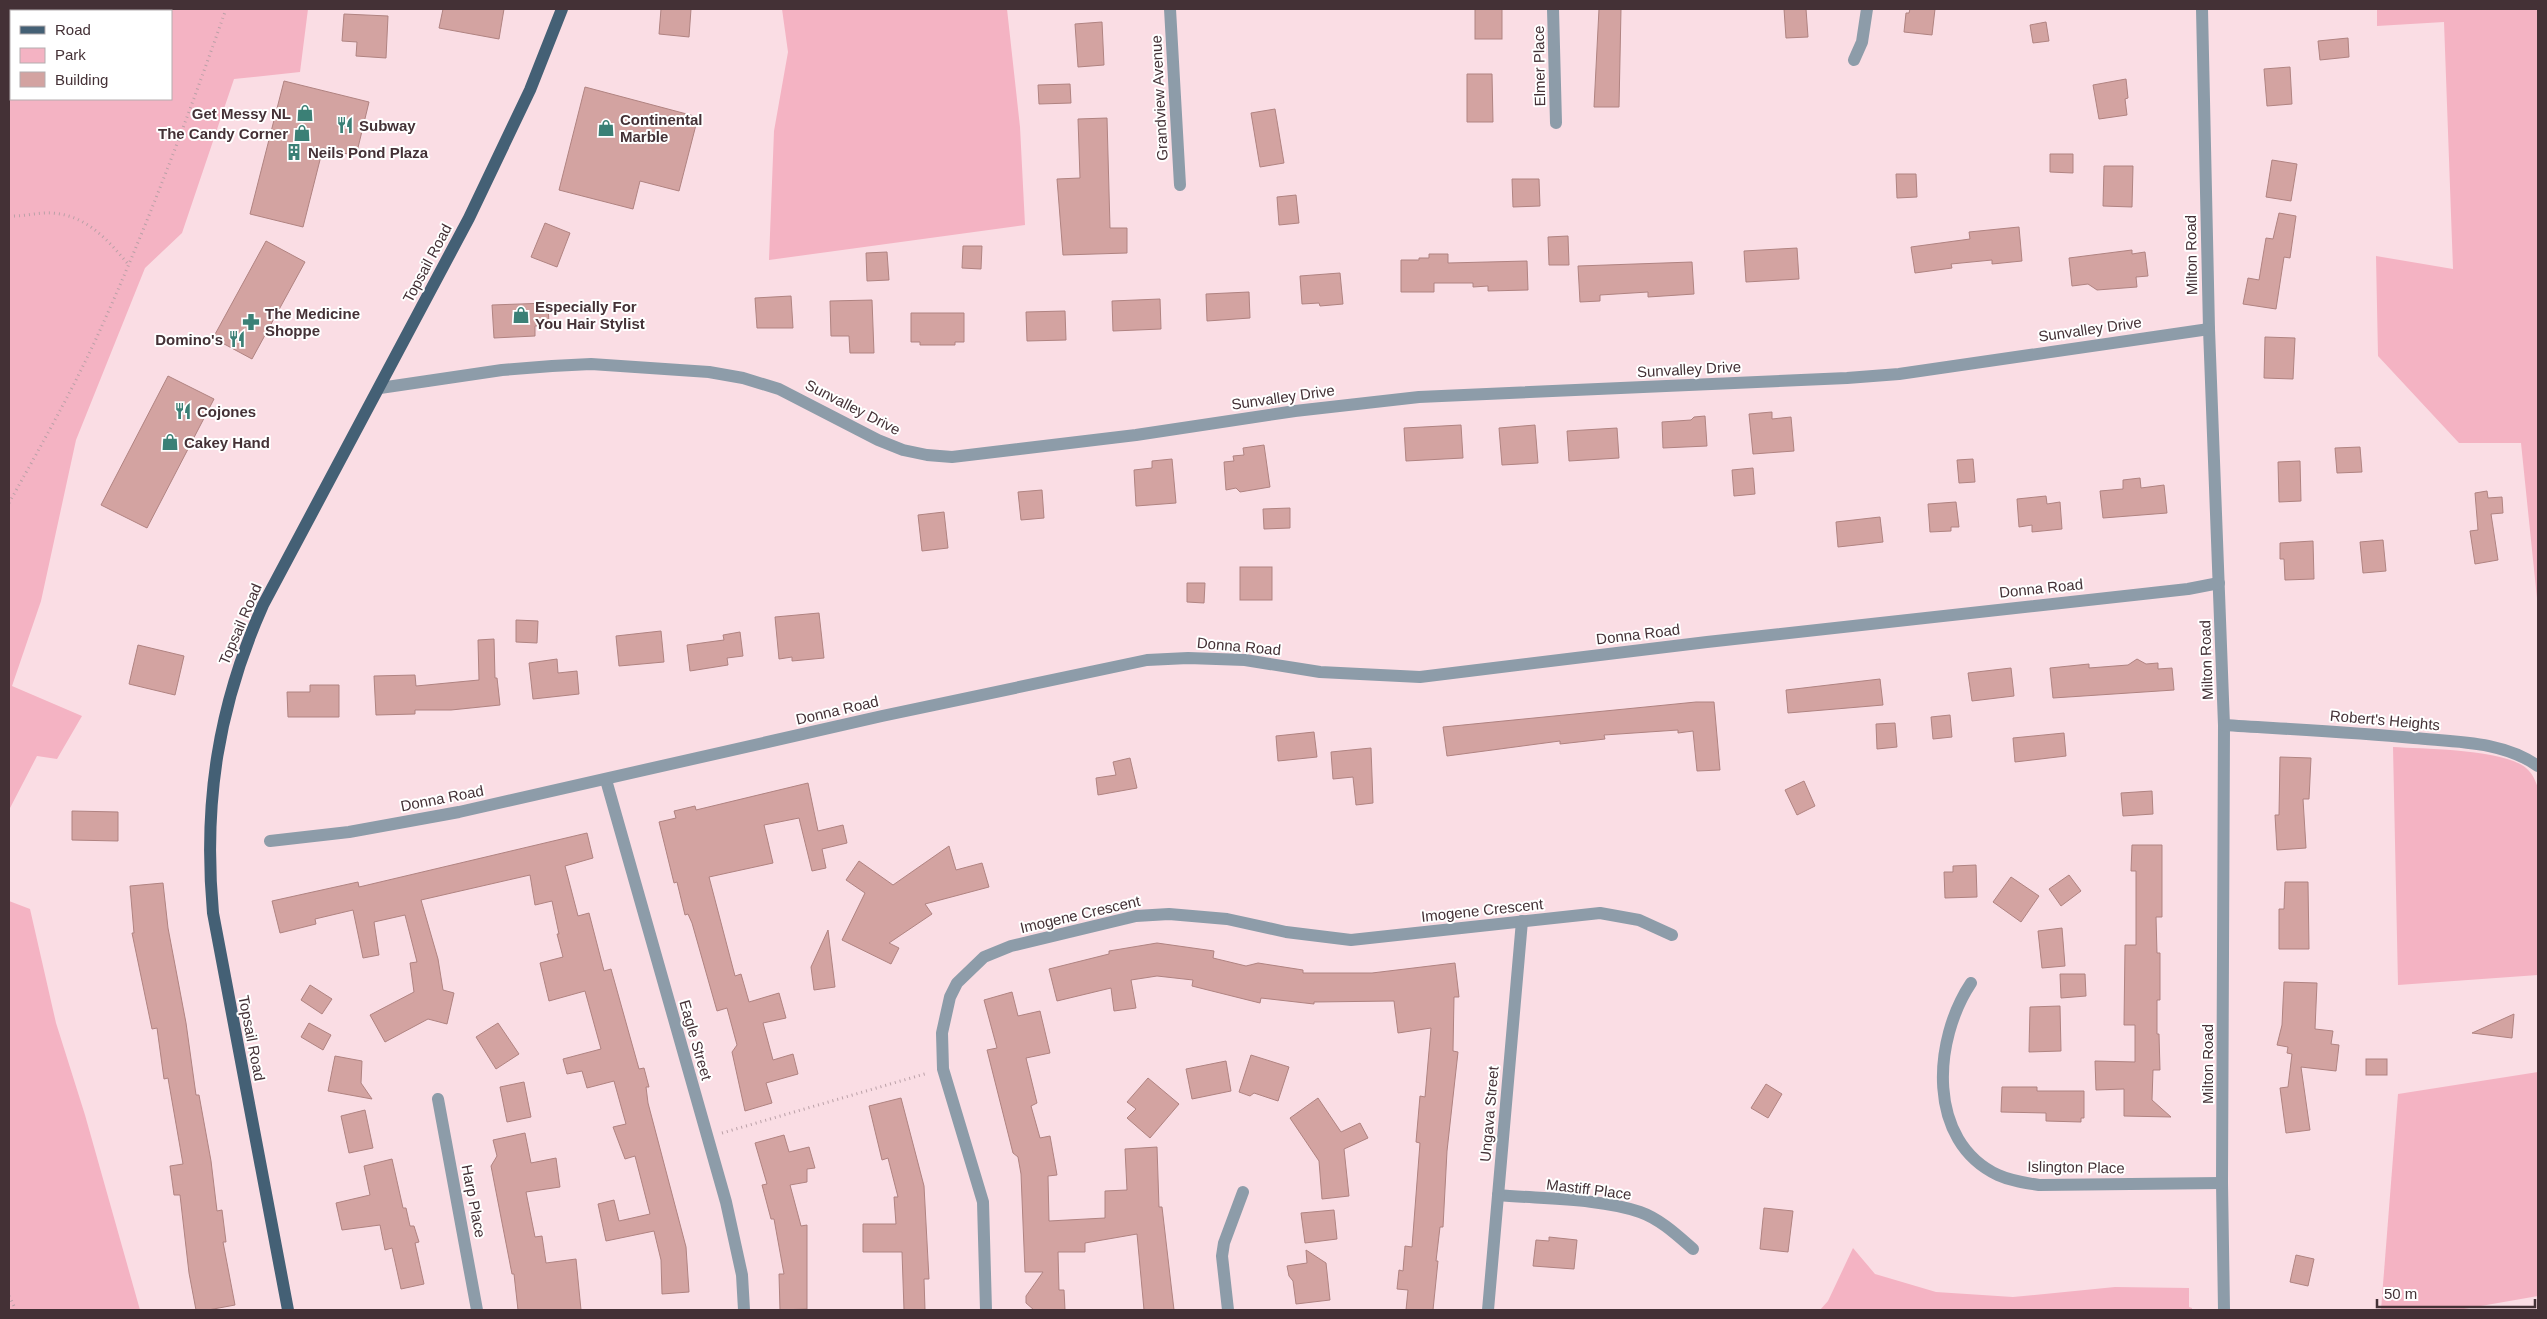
<svg xmlns="http://www.w3.org/2000/svg" width="2547" height="1319" font-family="Arial,sans-serif">
  <rect width="100%" height="100%" fill="#fadde4"/>
  <!-- green -->
  <g fill="#f4b3c3" fill-rule="evenodd">
    <path d="M 9,9 L 308,9 L 300,72 L 234,79 L 182,233 L 145,268 L 76,440 L 41,601 L 12,686 L 82,716 L 57,759 L 37,756 L 9,810 ZM 171,11 L 171,99 L 11,99 L 11,11 Z"/>
    <polygon points="782,9 1007,9 1020,127 1025,225 769,260 774,131 788,52"/>
    <polygon points="2377,9 2538,9 2538,608 2521,443 2459,443 2378,356 2376,256 2453,269 2444,22 2377,26"/>
    <path d="M 2393,747 C 2424,749 2503,749 2526,768 C 2533,774 2535,780 2538,788 L 2538,975 L 2398,985 Z"/>
    <polygon points="9,901 30,909 56,1023 85,1115 140,1310 9,1310"/>
    <polygon points="2538,1072 2538,1296 2458,1310 2381,1310 2398,1094"/>
    <polygon points="1853,1248 1875,1274 1936,1292 2013,1297 2115,1287 2189,1288 2189,1307 2192,1308 2192,1310 1820,1310 1828,1301"/>
  </g>
  <!-- building -->
  <g fill="#d3a3a1" stroke="#b08381">
    <polygon points="443,9 504,9 499,39 439,28"/>
    <polygon points="661,9 691,9 689,37 659,34"/>
    <rect x="1475" y="9" width="27" height="30"/>
    <polygon points="1599,9 1621,9 1619,107 1594,107"/>
    <polygon points="1784,9 1806,9 1808,37 1786,38"/>
    <polygon points="1910,9 1935,9 1932,35 1904,32 1906,13 1909,13"/>
    <polygon points="344,14 388,16 386,58 356,56 357,42 342,41"/>
    <polygon points="1102,22 1104,65 1078,67 1075,24"/>
    <polygon points="2046,22 2049,41 2033,43 2030,25"/>
    <polygon points="2348,38 2349,57 2320,60 2318,41"/>
    <polygon points="2290,67 2292,104 2267,106 2264,69"/>
    <polygon points="1467,74 1492,74 1493,122 1467,122"/>
    <polygon points="2126,79 2128,98 2125,99 2127,115 2099,119 2093,85"/>
    <polygon points="284,81 369,102 356,156 323,148 303,227 250,214"/>
    <polygon points="1070,84 1071,103 1039,104 1038,85"/>
    <polygon points="585,87 698,117 679,191 640,181 633,209 559,190"/>
    <polygon points="1275,109 1284,163 1260,167 1251,113"/>
    <polygon points="1107,118 1110,228 1127,228 1127,253 1063,255 1057,179 1080,178 1078,119"/>
    <polygon points="2050,154 2073,154 2073,173 2050,172"/>
    <polygon points="2272,160 2297,164 2291,201 2266,197"/>
    <polygon points="2104,166 2133,166 2132,207 2103,206"/>
    <polygon points="1896,174 1916,174 1917,197 1897,198"/>
    <polygon points="1512,179 1539,179 1540,206 1513,207"/>
    <polygon points="1296,195 1299,223 1279,225 1277,197"/>
    <polygon points="2279,213 2296,216 2290,258 2284,257 2276,309 2243,304 2248,278 2259,280 2266,238 2273,239"/>
    <polygon points="545,223 570,233 557,267 531,257"/>
    <polygon points="2019,227 2022,261 1992,264 1992,260 1951,264 1952,268 1915,273 1911,247 1970,239 1969,232"/>
    <polygon points="1568,236 1569,265 1549,265 1548,237"/>
    <polygon points="266,241 305,262 252,359 213,338"/>
    <polygon points="963,246 982,246 981,269 962,268"/>
    <polygon points="1797,248 1799,279 1746,282 1744,251"/>
    <polygon points="2132,250 2132,254 2145,252 2148,276 2136,277 2137,287 2097,290 2088,284 2072,286 2069,258"/>
    <polygon points="887,252 889,280 867,281 866,253"/>
    <polygon points="1429,254 1448,254 1448,263 1527,261 1528,290 1488,291 1488,286 1473,287 1473,283 1434,283 1434,292 1401,292 1401,260 1419,260 1419,258 1429,258"/>
    <polygon points="1692,262 1694,294 1648,297 1648,292 1600,295 1600,301 1580,302 1578,266"/>
    <polygon points="1340,273 1343,304 1320,306 1319,303 1302,304 1300,276"/>
    <polygon points="1249,292 1250,318 1207,321 1206,294"/>
    <polygon points="791,296 793,328 757,328 755,298"/>
    <polygon points="1160,299 1161,329 1113,331 1112,301"/>
    <polygon points="872,300 874,353 850,353 849,336 831,336 830,301"/>
    <polygon points="548,303 549,325 535,326 535,336 494,338 492,305"/>
    <polygon points="1065,311 1066,340 1027,341 1026,312"/>
    <polygon points="911,313 964,313 964,342 955,342 955,345 920,345 920,342 911,342"/>
    <polygon points="2265,337 2295,338 2293,379 2264,378"/>
    <polygon points="168,376 214,399 147,528 101,505"/>
    <polygon points="1772,412 1772,419 1791,417 1794,451 1753,454 1749,414"/>
    <polygon points="1705,416 1707,446 1663,448 1662,422 1691,420 1694,417"/>
    <polygon points="1461,425 1463,458 1406,461 1404,428"/>
    <polygon points="1535,425 1538,463 1502,465 1499,428"/>
    <polygon points="1617,428 1619,458 1569,461 1567,431"/>
    <polygon points="1264,445 1270,487 1240,492 1236,488 1226,490 1224,462 1234,461 1233,456 1244,455 1243,448"/>
    <polygon points="2360,447 2362,472 2337,473 2335,448"/>
    <polygon points="1172,459 1176,503 1136,506 1134,470 1152,468 1152,461"/>
    <polygon points="1973,459 1975,482 1959,483 1957,460"/>
    <polygon points="2300,461 2301,501 2279,502 2278,462"/>
    <polygon points="1753,468 1755,494 1734,496 1732,470"/>
    <polygon points="2140,478 2141,488 2164,485 2167,513 2103,518 2100,491 2123,489 2123,480"/>
    <polygon points="1042,490 1044,518 1021,520 1018,492"/>
    <polygon points="2487,491 2488,498 2502,497 2503,513 2491,514 2498,560 2475,564 2470,531 2478,530 2475,493"/>
    <polygon points="2046,496 2047,504 2060,502 2062,529 2032,532 2032,525 2019,527 2017,499"/>
    <polygon points="1956,502 1959,527 1951,527 1951,531 1930,532 1928,504"/>
    <polygon points="1290,508 1290,528 1264,529 1263,509"/>
    <polygon points="944,512 948,548 922,551 918,515"/>
    <polygon points="1880,517 1883,542 1838,547 1836,522"/>
    <polygon points="2383,540 2386,571 2363,573 2360,542"/>
    <polygon points="2313,541 2314,579 2285,580 2284,559 2280,559 2280,543"/>
    <rect x="1240" y="567" width="32" height="33"/>
    <polygon points="1187,583 1205,583 1204,603 1187,602"/>
    <polygon points="819,613 824,658 792,661 792,657 779,659 775,617"/>
    <polygon points="516,620 538,621 537,643 516,642"/>
    <polygon points="661,631 664,662 619,666 616,636"/>
    <polygon points="740,632 743,656 727,658 728,665 690,671 687,645 724,640 723,635"/>
    <polygon points="494,639 495,678 497,678 500,705 451,710 415,710 415,714 376,715 374,676 415,675 416,686 479,680 478,640"/>
    <polygon points="138,645 184,656 175,695 129,684"/>
    <polygon points="557,659 558,673 577,671 579,694 533,699 529,663"/>
    <polygon points="2137,659 2146,664 2158,663 2158,669 2172,668 2174,690 2053,698 2050,668 2089,664 2089,668 2128,665"/>
    <polygon points="2011,668 2014,696 1972,701 1968,673"/>
    <polygon points="1880,679 1883,705 1788,713 1786,690"/>
    <polygon points="310,685 339,685 339,717 288,717 287,692 310,692"/>
    <polygon points="1696,702 1714,702 1720,770 1697,771 1693,731 1678,733 1678,730 1604,735 1605,739 1560,744 1560,741 1447,756 1443,727"/>
    <polygon points="1950,715 1952,737 1933,739 1931,717"/>
    <polygon points="1895,723 1897,747 1877,749 1876,724"/>
    <polygon points="1314,732 1317,757 1278,761 1276,736"/>
    <polygon points="2064,733 2066,756 2015,762 2013,738"/>
    <polygon points="1371,748 1373,803 1356,805 1353,777 1333,779 1331,752"/>
    <polygon points="2280,757 2311,758 2309,799 2303,799 2306,848 2277,850 2275,815 2279,815"/>
    <polygon points="1130,758 1137,788 1098,795 1096,778 1116,775 1113,762"/>
    <polygon points="1804,781 1815,806 1797,815 1785,790"/>
    <polygon points="808,783 818,831 843,825 847,843 822,849 826,868 812,871 799,818 764,825 773,863 709,877 735,976 741,974 749,1002 779,993 786,1018 763,1023 773,1060 793,1054 798,1074 766,1083 772,1103 745,1111 732,1052 737,1045 727,1008 717,1011 692,923 688,914 685,915 677,882 674,883 659,822 676,818 674,811 695,806 696,810"/>
    <polygon points="2152,791 2153,814 2123,816 2121,793"/>
    <polygon points="72,811 118,812 118,841 72,840"/>
    <polygon points="587,833 593,858 565,866 578,916 589,913 604,971 611,969 639,1069 644,1068 649,1087 646,1087 648,1103 686,1247 689,1292 662,1294 661,1260 654,1231 606,1241 598,1204 614,1200 619,1221 650,1214 635,1156 625,1159 613,1127 626,1124 614,1081 587,1088 582,1071 567,1074 563,1059 601,1049 585,991 549,1001 540,963 563,957 557,934 559,934 552,901 535,905 530,875 421,900 438,959 443,990 454,993 447,1024 428,1019 385,1042 370,1015 414,992 410,963 417,962 405,915 374,922 379,955 363,958 353,910 315,919 316,924 280,933 272,901 358,882 359,887"/>
    <polygon points="2132,845 2162,845 2162,917 2156,917 2157,953 2160,953 2160,1000 2157,1000 2157,1034 2159,1034 2160,1070 2153,1070 2152,1100 2171,1117 2124,1116 2124,1089 2096,1090 2095,1061 2135,1062 2135,1025 2124,1025 2125,945 2136,945 2136,871 2131,871"/>
    <polygon points="949,846 956,870 982,863 989,887 925,904 932,914 889,943 899,948 891,964 842,940 865,893 846,880 859,861 893,885"/>
    <polygon points="1976,865 1977,897 1945,898 1944,872 1953,872 1953,866"/>
    <polygon points="2069,875 2081,891 2061,906 2049,889"/>
    <polygon points="2011,877 2039,896 2021,922 1993,902"/>
    <polygon points="2285,882 2308,882 2309,949 2279,949 2279,909 2284,909"/>
    <polygon points="163,883 168,928 186,1023 196,1095 199,1095 211,1161 217,1211 222,1210 226,1242 223,1242 235,1305 208,1310 196,1310 189,1273 180,1195 174,1195 170,1166 183,1164 168,1078 164,1079 157,1028 152,1029 132,933 134,933 130,886"/>
    <polygon points="2062,928 2065,966 2042,968 2038,931"/>
    <polygon points="828,930 835,987 814,990 811,967"/>
    <polygon points="1157,943 1214,951 1213,958 1246,966 1258,963 1303,970 1303,973 1372,973 1455,963 1459,997 1454,997 1453,1051 1458,1052 1447,1151 1443,1227 1440,1227 1436,1261 1438,1261 1433,1310 1406,1310 1408,1290 1397,1289 1399,1270 1403,1271 1405,1246 1412,1247 1420,1143 1416,1142 1420,1096 1425,1097 1431,1028 1398,1033 1394,1001 1314,1002 1314,1004 1261,998 1260,1003 1192,986 1193,980 1157,976 1131,980 1136,1008 1114,1011 1111,988 1057,1001 1049,969 1109,954 1109,951"/>
    <polygon points="2060,974 2085,974 2086,996 2061,998"/>
    <polygon points="2284,982 2317,983 2315,1029 2333,1031 2331,1044 2339,1045 2336,1071 2301,1067 2310,1130 2286,1133 2280,1088 2288,1087 2292,1054 2287,1053 2288,1047 2277,1045 2282,1025"/>
    <polygon points="310,985 332,999 322,1014 301,1000"/>
    <polygon points="1012,992 1018,1016 1040,1011 1050,1053 1026,1058 1037,1103 1031,1106 1040,1138 1050,1136 1057,1175 1048,1176 1049,1221 1105,1218 1105,1191 1127,1190 1125,1149 1157,1147 1159,1207 1162,1207 1174,1310 1144,1310 1137,1234 1085,1243 1085,1252 1058,1252 1059,1290 1064,1290 1065,1310 1034,1310 1026,1303 1026,1296 1043,1272 1025,1272 1021,1174 1018,1157 1013,1153 987,1050 997,1048 984,1000"/>
    <polygon points="2060,1006 2061,1051 2029,1052 2030,1007"/>
    <polygon points="2514,1014 2512,1038 2472,1033"/>
    <polygon points="309,1023 331,1035 323,1050 301,1037"/>
    <polygon points="498,1023 519,1054 496,1069 476,1037"/>
    <polygon points="1251,1055 1289,1067 1278,1101 1254,1093 1250,1096 1239,1092"/>
    <polygon points="335,1056 362,1061 361,1083 372,1099 328,1091"/>
    <rect x="2366" y="1059" width="21" height="16"/>
    <polygon points="1226,1061 1231,1091 1192,1099 1186,1069"/>
    <polygon points="1148,1078 1179,1104 1150,1138 1127,1118 1136,1109 1127,1102"/>
    <polygon points="524,1082 531,1117 507,1122 500,1087"/>
    <polygon points="1766,1084 1782,1094 1768,1118 1751,1108"/>
    <polygon points="2002,1087 2037,1087 2037,1091 2084,1091 2084,1118 2081,1118 2081,1122 2046,1121 2046,1113 2001,1112"/>
    <polygon points="901,1098 924,1186 929,1279 924,1279 925,1310 904,1310 902,1252 863,1252 863,1224 896,1224 894,1197 898,1197 888,1158 882,1160 869,1106"/>
    <polygon points="1318,1098 1341,1132 1360,1123 1368,1138 1344,1149 1349,1196 1322,1199 1319,1161 1290,1118"/>
    <polygon points="365,1110 373,1148 349,1153 341,1116"/>
    <polygon points="525,1133 531,1163 556,1158 560,1187 526,1192 535,1237 542,1236 546,1263 576,1259 581,1310 518,1310 514,1274 512,1274 491,1166 497,1156 493,1140"/>
    <polygon points="784,1135 789,1152 809,1147 815,1168 807,1169 807,1182 790,1185 801,1226 807,1225 807,1309 780,1310 779,1274 784,1274 774,1219 771,1219 762,1185 767,1184 755,1143"/>
    <polygon points="392,1159 403,1208 406,1208 410,1226 414,1226 419,1242 415,1243 424,1284 401,1289 392,1248 385,1250 380,1225 342,1230 336,1203 370,1195 364,1166"/>
    <polygon points="1764,1208 1793,1211 1788,1252 1760,1249"/>
    <polygon points="1334,1210 1337,1239 1305,1243 1301,1213"/>
    <polygon points="1549,1237 1577,1240 1574,1269 1533,1266 1536,1240 1549,1241"/>
    <polygon points="1306,1250 1326,1263 1330,1300 1296,1304 1293,1281 1289,1276 1287,1266 1307,1263"/>
    <polygon points="2296,1255 2314,1259 2308,1286 2290,1282"/>
  </g>
  <g fill="none" stroke-linecap="round" stroke-linejoin="round">
    <!-- path -->
    <g stroke="#baa0a7" stroke-width="3" stroke-dasharray="1 4" stroke-linecap="butt">
      <polyline points="49,11 51,9"/>
      <polyline points="9,72 11,68"/>
      <path d="M 9,216 C 23,217 38,212 52,213 C 86,215 108,240 128,264"/>
      <path d="M 9,503 C 39,449 70,395 96,339 C 145,232 187,120 226,9"/>
      <polyline points="722,1133 928,1073"/>
      <polyline points="9,1296 16,1310"/>
    </g>
    <!-- minor -->
    <g stroke="#8d9ca9" stroke-width="12">
      <polyline points="1170,9 1180,185"/>
      <polyline points="1553,9 1556,123"/>
      <polyline points="2202,9 2209,329 2224,725 2222,1183 2224,1310"/>
      <polyline points="1854,60 1862,42 1867,9"/>
      <polyline points="380,388 502,370 552,366 591,364 709,372 743,378 779,389 878,440 903,450 927,455 952,457 1136,435 1295,411 1419,397 1847,378 1899,374 2209,329"/>
      <path d="M 2224,725 C 2287,729 2351,732 2414,738 C 2456,742 2503,741 2538,766"/>
      <polyline points="606,780 726,1202 742,1275 744,1310"/>
      <polyline points="270,841 349,832 459,812 882,716 1147,660 1188,658 1245,660 1320,672 1420,677 1707,642 2188,589 2219,583"/>
      <path d="M 1971,983 C 1933,1040 1926,1141 1998,1175 C 2011,1181 2025,1183 2039,1185 L 2222,1183"/>
      <polyline points="438,1099 477,1310"/>
      <path d="M 1498,1195 C 1541,1199 1600,1198 1640,1212 C 1660,1219 1677,1235 1693,1249"/>
      <polyline points="986,1310 983,1202 943,1069 942,1033 950,997 957,983 984,957 1011,946 1136,916 1169,914 1227,919 1286,932 1351,940 1600,913 1639,920 1672,935"/>
      <polyline points="1228,1310 1222,1256 1224,1243 1243,1192"/>
      <polyline points="1488,1310 1522,921"/>
    </g>
    <!-- primary -->
    <path stroke="#446075" stroke-width="12" d="M 288,1310 L 213,913 C 203,803 218,706 263,605 L 469,218 L 530,90 L 562,9"/>
  </g>
  <!-- icons -->
  <defs>
    <g id="shop-bare" transform="scale(1.35)"><path d="M-5-2.5h2.3a2.7 3.5 0 0 1 5.4 0H5L5.5 6h-11ZM-1.5-2.5h3a1.5 2.3 0 0 0-3 0Z" fill="#3b8076" stroke="#fff" stroke-width="2.5" paint-order="stroke"/></g>
    <g id="restaurant-bare" transform="scale(1.35)"><path d="M-5-6h1v4h1v-4h1v4h1v-4h1v5L-1.5 .5V6h-2V.5L-5-1ZM5-6V6H3V1.5H1.5Q1.5-4 5-6Z" fill="#3b8076" stroke="#fff" stroke-width="2.5" paint-order="stroke"/></g>
    <g id="building-bare" transform="scale(1.35)"><path d="M-4-6H4V6H1V3H-1V6H-4ZM-2.5-4.3h1.7v1.8h-1.7ZM.8-4.3h1.7v1.8H.8ZM-2.5-1h1.7V.8h-1.7ZM.8-1h1.7V.8H.8Z" fill="#3b8076" stroke="#fff" stroke-width="2.5" paint-order="stroke"/></g>
    <g id="pharmacy-bare" transform="scale(1.35)"><path d="M-2-6h4v4h4v4h-4v4h-4v-4h-4v-4h4Z" fill="#3b8076" stroke="#fff" stroke-width="2.5" paint-order="stroke"/></g>
  </defs>
  <g fill-rule="evenodd">
    <use href="#shop-bare" x="305" y="113"/>
    <use href="#restaurant-bare" x="345" y="125"/>
    <use href="#shop-bare" x="606" y="128"/>
    <use href="#shop-bare" x="302" y="133"/>
    <use href="#building-bare" x="294" y="152"/>
    <use href="#shop-bare" x="521" y="315"/>
    <use href="#pharmacy-bare" x="251" y="322"/>
    <use href="#restaurant-bare" x="237" y="339"/>
    <use href="#restaurant-bare" x="183" y="411"/>
    <use href="#shop-bare" x="170" y="442"/>
  </g>
  <g text-anchor="middle" dominant-baseline="central" stroke-width="4" stroke-linejoin="round" paint-order="stroke">
    <!-- street labels -->
    <g font-size="15" fill="#443136" stroke="#fff">
      <text transform="translate(1539 66) rotate(-91)">Elmer Place</text>
      <text transform="translate(1159 98) rotate(-93)">Grandview Avenue</text>
      <text transform="translate(2191 255) rotate(-91)">Milton Road</text>
      <text transform="translate(427 263) rotate(-62)">Topsail Road</text>
      <text transform="translate(2090 329) rotate(-8)">Sunvalley Drive</text>
      <text transform="translate(1689 369) rotate(-3)">Sunvalley Drive</text>
      <text transform="translate(1283 397) rotate(-8)">Sunvalley Drive</text>
      <text transform="translate(853 407) rotate(27)">Sunvalley Drive</text>
      <text transform="translate(2041 588) rotate(-6)">Donna Road</text>
      <text transform="translate(240 624) rotate(-67)">Topsail Road</text>
      <text transform="translate(1638 634) rotate(-7)">Donna Road</text>
      <text transform="translate(1239 646) rotate(5)">Donna Road</text>
      <text transform="translate(2206 660) rotate(-92)">Milton Road</text>
      <text transform="translate(837 710) rotate(-13)">Donna Road</text>
      <text transform="translate(2385 720) rotate(5)">Robert's Heights</text>
      <text transform="translate(442 798) rotate(-11)">Donna Road</text>
      <text transform="translate(1482 910) rotate(-6)">Imogene Crescent</text>
      <text transform="translate(1080 914) rotate(-13)">Imogene Crescent</text>
      <text transform="translate(252 1038) rotate(79)">Topsail Road</text>
      <text transform="translate(696 1040) rotate(74)">Eagle Street</text>
      <text transform="translate(2207 1064) rotate(-90)">Milton Road</text>
      <text transform="translate(1489 1114) rotate(-85)">Ungava Street</text>
      <text transform="translate(2076 1167) rotate(1)">Islington Place</text>
      <text transform="translate(1589 1189) rotate(7)">Mastiff Place</text>
      <text transform="translate(474 1201) rotate(79)">Harp Place</text>
    </g>
    <!-- poi labels -->
    <g font-size="15" font-weight="bold" fill="#443136" stroke="#fff" text-anchor="start">
      <text x="291" y="113" text-anchor="end">Get Messy NL</text>
      <text x="620" y="119">Continental<tspan x="620" dy="17">Marble</tspan></text>
      <text x="359" y="125">Subway</text>
      <text x="288" y="133" text-anchor="end">The Candy Corner</text>
      <text x="308" y="152">Neils Pond Plaza</text>
      <text x="535" y="306">Especially For<tspan x="535" dy="17">You Hair Stylist</tspan></text>
      <text x="265" y="313">The Medicine<tspan x="265" dy="17">Shoppe</tspan></text>
      <text x="223" y="339" text-anchor="end">Domino's</text>
      <text x="197" y="411">Cojones</text>
      <text x="184" y="442">Cakey Hand</text>
    </g>
  </g>
  <!-- border -->
  <rect width="2547" height="1319" fill="none" stroke="#443136" stroke-width="20"/>
  <!-- legend -->
  <rect x="10" y="10" width="162" height="90" fill="#ffffff" stroke="#b4adaf"/>
  <rect x="20" y="26" width="25" height="8" fill="#446075" stroke="#b4adaf"/>
  <text x="55" y="35" font-size="15" fill="#443136">Road</text>
  <rect x="20" y="48" width="25" height="15" fill="#f4b3c3" stroke="#b4adaf"/>
  <text x="55" y="60" font-size="15" fill="#443136">Park</text>
  <rect x="20" y="72" width="25" height="15" fill="#d3a3a1" stroke="#b4adaf"/>
  <text x="55" y="85" font-size="15" fill="#443136">Building</text>
  <!-- scale -->
  <path d="M2377 1299v8h158v-8" fill="none" stroke="#443136" stroke-width="2.5"/>
  <text x="2384" y="1299" font-size="15" fill="#443136" stroke="#ffffff" stroke-width="4" paint-order="stroke">50 m</text>
</svg>
